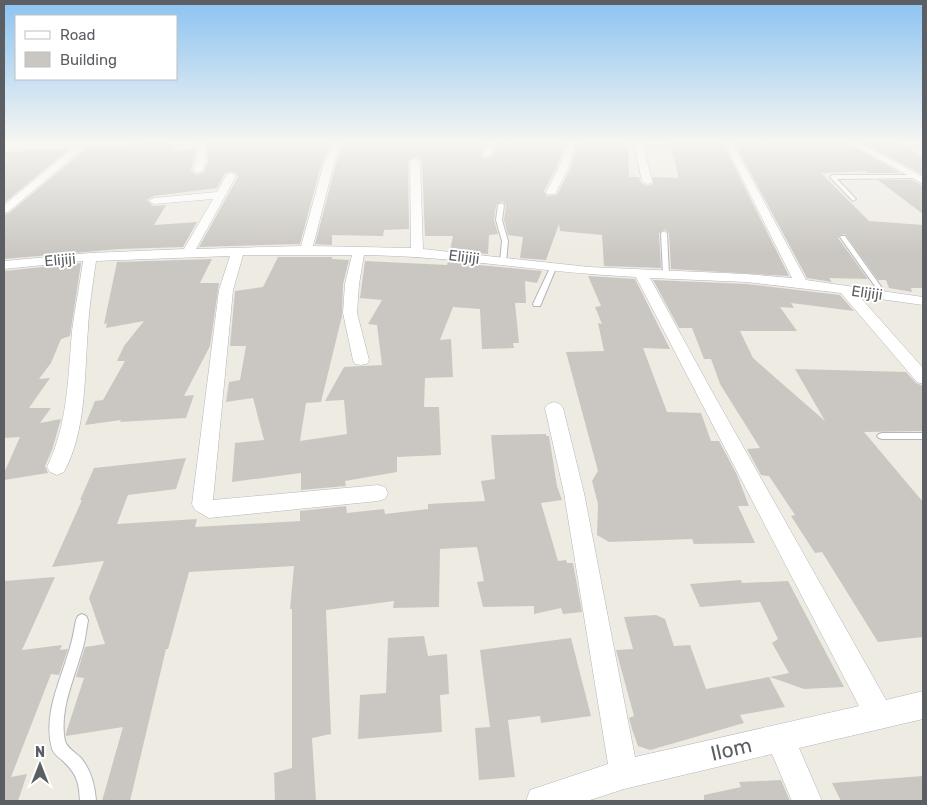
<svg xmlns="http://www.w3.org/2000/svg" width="927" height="805" font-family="Rubik,sans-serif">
  <rect width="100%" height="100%" fill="#eeebe3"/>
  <!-- building -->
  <g fill="#cac7c2">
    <polygon points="147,142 168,142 168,144 173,144 173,151 195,149 191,171 197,175 204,172 208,162 208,142 332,142 322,162 300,244 199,247 238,177 237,174 231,171 225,173 217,188 154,196 147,200 153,206 166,205 154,225 197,222 183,247 120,249 4,259 4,215 9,213 86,149 126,147 131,143"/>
    <polygon points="344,142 484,142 480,155 486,159 494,154 496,142 566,142 556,168 544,191 547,196 557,195 570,170 578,142 628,142 629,177 639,177 641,183 647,186 653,184 653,177 679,178 670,142 722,142 789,276 671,269 669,233 665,229 659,233 661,268 604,266 602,235 560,231 559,224 546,260 520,258 523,237 508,235 504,220 506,205 502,201 496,205 494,220 498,234 489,235 488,254 450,250 453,236 425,236 422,161 416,156 408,161 409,229 384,230 383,236 332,235 332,245 315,244 336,164"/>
    <polygon points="734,142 846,142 900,173 868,173 866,171 821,173 869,221 923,225 923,288 911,288 912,292 889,288 886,280 878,280 845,234 840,235 838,238 868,279 829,278 832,282 807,278"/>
    <polygon points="861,142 898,142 923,157 923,175"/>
    <polygon points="26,150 68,150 4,203 4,152 23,152"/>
    <polygon points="878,180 912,180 923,186 923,214"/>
    <polygon points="278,257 332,257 332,259 349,260 343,284 342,316 321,402 306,403 300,441 347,434 344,400 325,401 344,367 382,365 377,325 368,324 382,300 360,298 365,261 447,265 448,262 542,271 537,283 525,281 526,303 515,303 519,343 513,343 514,348 482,349 480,309 453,307 440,340 451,339 453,377 425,378 424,407 439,407 441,455 397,457 397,472 345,481 346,486 301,490 301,473 232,482 235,443 264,440 253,398 226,402 229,382 240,380 246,346 230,346 235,291 263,287"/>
    <polygon points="212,259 200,283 219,283 210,346 184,396 194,395 186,418 120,422 121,420 85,425 95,401 103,400 125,361 117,361 124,346 144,321 106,328 107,323 104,324 117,262"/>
    <polygon points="81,263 70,336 61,339 51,363 39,379 50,378 29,408 51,408 40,423 61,419 52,450 45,466 48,473 4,480 4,473 20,437 4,438 4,271"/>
    <polygon points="588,276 635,279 670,349 643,348 667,412 701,413 711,441 719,441 737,475 749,506 738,506 755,543 694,544 692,539 609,542 597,535 598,504 592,481 598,471 566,352 604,351 598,323 602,324 595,307 601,306"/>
    <polygon points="653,280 746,284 840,295 854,311 791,303 794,308 780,307 797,331 740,331 753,358 825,421 795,369 906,372 916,383 923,386 923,431 864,432 923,502 923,637 878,642 822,552 815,553 791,516 795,515 769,476 761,475 747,449 760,448 720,384 711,359 704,359 692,328 679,328"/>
    <polygon points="546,434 546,436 549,436 557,486 562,500 541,503 558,561 566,560 567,563 573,563 582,612 563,614 561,608 534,614 534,606 483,607 477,582 484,581 477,547 440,549 439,607 393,608 394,601 326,610 331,734 312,738 316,801 275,801 274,773 292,768 292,609 290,609 294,566 189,572 168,649 166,649 130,801 102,801 123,727 66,736 66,733 84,678 76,677 85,647 105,644 89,598 104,561 52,567 82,500 80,500 94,468 186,458 176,489 128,495 117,524 197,519 195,527 300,521 300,511 346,506 347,513 384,509 385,514 428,509 428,504 485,501 481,481 495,479 491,435"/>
    <polygon points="55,577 22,650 62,645 60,650 68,649 59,675 51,674 11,777 27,774 18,801 4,801 4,581"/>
    <polygon points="741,580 742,583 788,581 844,687 804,689 770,677 789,673 772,643 778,639 760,602 700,607 690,584"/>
    <polygon points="656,615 665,619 674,646 690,645 706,689 769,677 785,707 740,715 744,723 650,750 638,746 632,729 629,718 634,716 616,650 633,649 624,617"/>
    <polygon points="424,636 428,656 447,654 449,694 440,695 442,732 358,739 360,695 386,693 388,638"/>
    <polygon points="571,638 591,716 541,723 540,716 508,720 515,777 479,780 475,728 490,727 480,650"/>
    <polygon points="923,776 923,801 841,801 832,783"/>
    <polygon points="781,780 790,801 704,801 704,795 741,787 739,782"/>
  </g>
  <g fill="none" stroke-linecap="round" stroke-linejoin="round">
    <!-- lane casing -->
    <g stroke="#b3b6ba" stroke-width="2">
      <g id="lane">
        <polygon points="915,175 918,177 917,178 837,179 855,198 856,199 853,201 830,177 833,175"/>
        <polygon points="501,203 504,205 502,220 508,241 506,262 503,264 500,262 502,241 496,220 498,205"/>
        <polygon points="664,231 667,233 669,275 666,277 663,275 661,233"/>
        <polygon points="841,236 845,236 887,295 886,296 882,296 840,237"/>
        <polygon points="553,266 556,268 541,304 540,306 534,306 533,304 550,268"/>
        <polygon points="882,433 923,433 923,439 882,439 879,438 877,436 879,434"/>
        <path d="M 82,614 L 86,616 L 88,620 C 86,631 85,643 81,654 C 73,682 59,711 65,741 C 67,748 76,753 81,758 C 91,770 95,786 96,801 L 80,801 C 79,782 77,774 62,760 C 58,757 54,754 52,749 C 43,716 59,684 68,654 C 72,643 74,631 76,620 L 78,616 Z"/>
      </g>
    </g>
    <!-- street casing -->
    <g stroke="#b3b6ba" stroke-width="1">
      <g id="street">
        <polygon points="4,142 130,142 126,145 85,147 8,212 4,213 4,205 73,148 4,148"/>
        <polygon points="198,142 206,142 206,161 203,170 198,173 193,170 196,161"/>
        <path d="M 334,142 L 342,142 L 334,163 L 313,246 L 411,248 L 410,161 L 415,158 L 420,161 L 423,249 L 589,267 L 746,274 L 792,278 L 724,142 L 732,142 L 806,280 L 923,297 L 923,305 L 859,296 L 923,368 L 923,384 L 917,382 L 841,293 L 746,282 L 650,278 L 710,388 L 886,700 L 923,691 L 923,719 L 799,748 L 822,801 L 792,801 L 772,754 L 624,789 L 587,801 L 526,801 L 530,790 L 608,764 L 564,493 L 545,408 L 548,404 L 554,402 L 560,404 L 563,408 L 584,493 L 635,757 L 859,706 L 636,277 C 545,273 455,256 364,255 L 359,284 L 357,313 L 369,360 L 367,364 L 361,365 L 355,364 L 353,360 L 343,313 L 345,284 L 352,255 L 243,255 L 233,290 L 213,500 L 378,485 L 385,487 L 388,493 L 385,499 L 378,501 L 209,518 L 195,510 L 192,504 L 219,290 L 230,256 L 96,261 C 93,283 89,306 88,329 C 84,377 87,429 64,472 L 57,475 L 50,472 L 47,467 C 68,424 68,377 72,331 C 75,307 80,284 83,261 L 4,269 L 4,261 L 90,253 L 184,249 L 213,199 L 154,204 L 149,201 L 154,198 L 217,192 L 227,174 L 231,173 L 236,176 L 196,249 L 301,246 L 324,163 Z"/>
        <polygon points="486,142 494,142 492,154 487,157 482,154"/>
        <polygon points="568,142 576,142 568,169 555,194 547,194 546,192 558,169"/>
        <polygon points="634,142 642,142 652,181 651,183 647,184 642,181"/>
        <polygon points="848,142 858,142 923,177 923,184"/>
      </g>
    </g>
    <!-- lane -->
    <use href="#lane" fill="#fff" fill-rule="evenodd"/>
    <!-- street -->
    <use href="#street" fill="#fff" fill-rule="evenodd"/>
  </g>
  <!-- sky -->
  <linearGradient id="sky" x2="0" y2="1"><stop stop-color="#8bc3f1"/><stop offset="0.56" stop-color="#f7f6f2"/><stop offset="1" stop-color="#f7f6f2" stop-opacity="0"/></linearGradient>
  <rect width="927" height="254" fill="url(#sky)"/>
  <g text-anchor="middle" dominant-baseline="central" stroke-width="4" stroke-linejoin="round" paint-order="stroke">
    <!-- far-street labels -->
    <g font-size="15" fill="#5b5f63" stroke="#fff">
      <text transform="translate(464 257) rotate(7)">Elijiji</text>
      <text transform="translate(60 260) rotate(-5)">Elijiji</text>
      <text transform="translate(867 293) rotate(8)">Elijiji</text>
    </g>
    <!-- near-street labels -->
    <g font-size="21" fill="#5b5f63" stroke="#fff">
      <text transform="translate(731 749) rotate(-13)">Ilom</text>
    </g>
  </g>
  <!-- border -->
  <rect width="927" height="805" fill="none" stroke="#5b5f63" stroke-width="10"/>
  <!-- legend -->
  <rect x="15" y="15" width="162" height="65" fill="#ffffff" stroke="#bdbfc1"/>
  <rect x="25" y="31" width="25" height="8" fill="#ffffff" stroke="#bdbfc1"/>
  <text x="60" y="40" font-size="15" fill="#5b5f63">Road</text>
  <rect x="25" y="52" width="25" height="15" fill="#cac7c2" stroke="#bdbfc1"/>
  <text x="60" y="65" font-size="15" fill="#5b5f63">Building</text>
  <!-- north arrow -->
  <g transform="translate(40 765)" stroke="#ffffff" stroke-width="4" paint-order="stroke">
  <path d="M0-4L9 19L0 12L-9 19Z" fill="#5b5f63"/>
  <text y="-8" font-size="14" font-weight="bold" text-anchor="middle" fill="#5b5f63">N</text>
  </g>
</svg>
